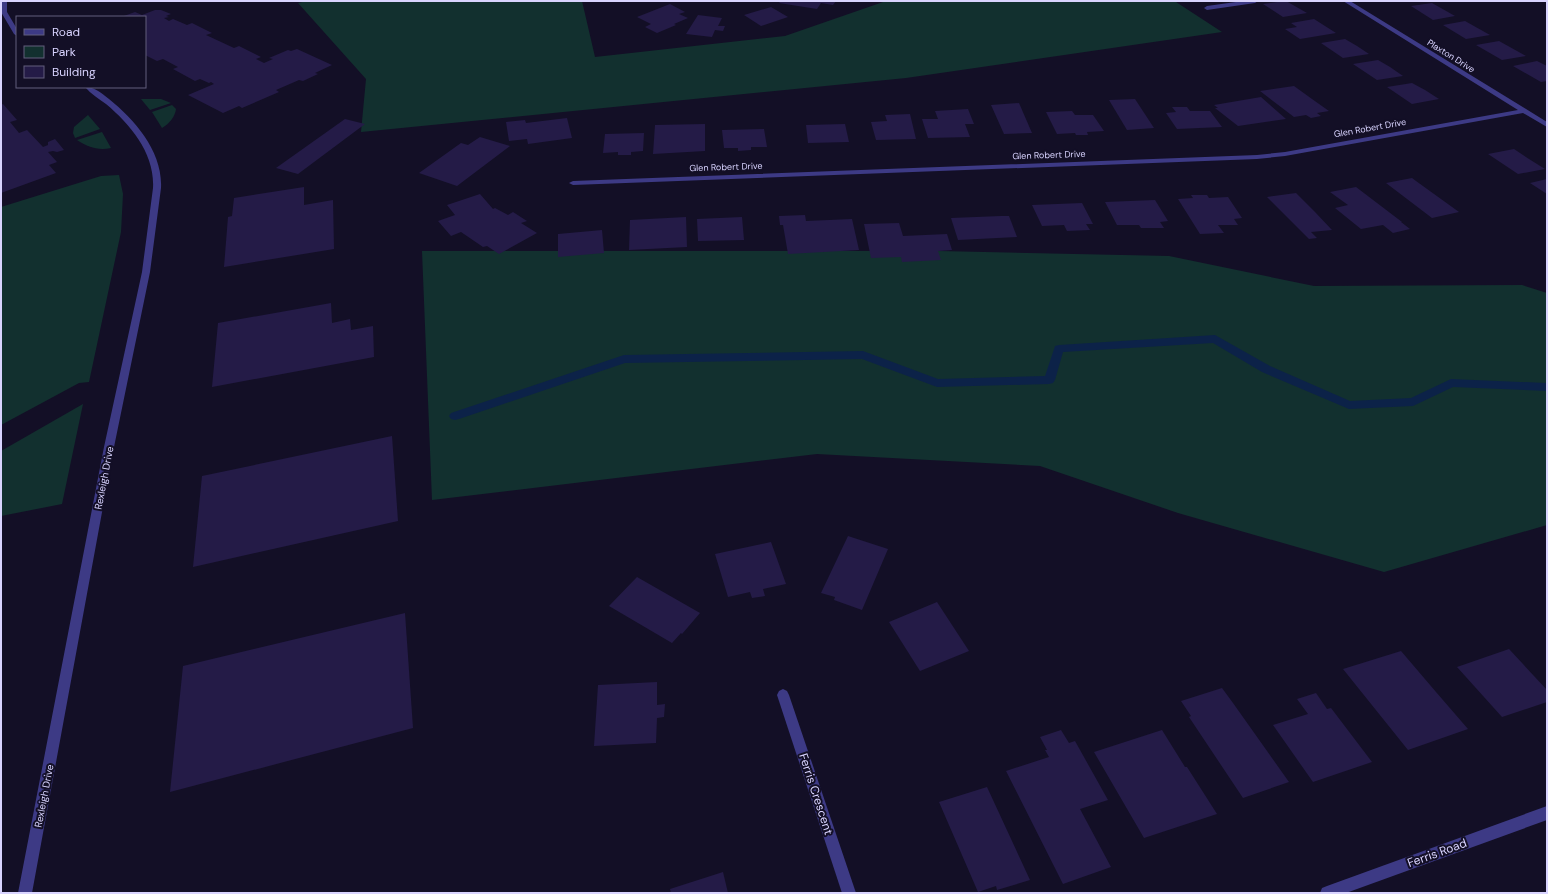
<svg xmlns="http://www.w3.org/2000/svg" width="1548" height="894" font-family="'DM Sans',sans-serif">
  <rect width="100%" height="100%" fill="#130f26"/>
  <!-- green -->
  <g fill="#12302f">
    <polygon points="307,1 582,1 595,57 785,36 886,1 1176,2 1222,32 906,78 361,132 366,79 298,3"/>
    <polygon points="141,99 161,99 171,103 150,110"/>
    <path d="M 172,105 L 176,109 C 175,117 169,124 162,128 L 152,112 Z"/>
    <polygon points="88,115 100,129 75,138 73,133 74,127"/>
    <path d="M 102,132 L 111,148 C 98,151 88,147 77,140 Z"/>
    <polygon points="119,175 123,194 121,232 89,382 79,383 1,425 1,207 101,176"/>
    <polygon points="422,251 939,251 1169,256 1314,286 1522,285 1547,293 1547,525 1384,572 1178,513 1040,466 817,454 432,500"/>
    <polygon points="83,404 62,504 1,516 1,451"/>
  </g>
  <g fill="none" stroke-linecap="round" stroke-linejoin="round">
    <!-- stream -->
    <polygon fill="#0c2248" fill-rule="evenodd" points="1215,335 1270,366 1350,401 1411,398 1451,379 1547,383 1547,391 1453,387 1413,406 1349,409 1262,372 1213,343 1063,352 1055,380 1053,383 1049,384 937,387 862,359 625,363 459,419 455,420 451,419 449,416 451,413 624,355 863,351 938,379 1045,376 1055,346 1059,345"/>
  </g>
  <!-- building -->
  <g fill="#241b47">
    <polygon points="781,1 836,1 833,5 821,3 817,9 779,3"/>
    <polygon points="1284,1 1286,1 1307,13 1283,17 1263,4"/>
    <polygon points="1432,3 1455,16 1433,20 1411,6"/>
    <polygon points="670,4 685,12 679,14 688,18 674,24 676,25 657,33 645,27 651,24 637,17"/>
    <polygon points="771,7 788,17 761,26 744,15"/>
    <polygon points="155,10 161,10 171,14 166,16 169,17 164,18 169,21 173,19 187,25 192,23 212,33 206,35 234,48 239,46 261,57 256,59 264,63 273,59 269,58 288,50 291,51 297,49 332,65 315,73 318,74 303,81 299,80 276,90 279,92 242,108 239,106 223,113 188,95 214,84 211,82 209,83 200,79 195,81 173,69 178,67 163,59 157,61 145,55 145,17 121,17 135,12 142,15"/>
    <polygon points="698,15 722,18 718,26 725,26 723,31 715,30 712,37 686,34"/>
    <polygon points="1314,19 1336,33 1300,39 1285,29 1297,27 1291,23"/>
    <polygon points="1465,21 1490,35 1466,39 1443,25"/>
    <polygon points="1345,39 1357,46 1369,54 1343,58 1321,43"/>
    <polygon points="1499,41 1526,56 1502,60 1476,45"/>
    <polygon points="1378,60 1390,67 1403,76 1377,80 1353,64"/>
    <polygon points="1537,61 1547,66 1547,81 1541,82 1513,66"/>
    <polygon points="1412,83 1425,90 1439,99 1412,104 1387,87"/>
    <polygon points="1294,86 1312,99 1329,111 1317,113 1321,116 1311,118 1306,115 1294,117 1260,91"/>
    <polygon points="1261,97 1286,119 1238,126 1215,108 1218,108 1214,105"/>
    <polygon points="1135,99 1154,128 1127,130 1109,100"/>
    <polygon points="1019,103 1032,133 1004,134 991,105"/>
    <polygon points="3,104 17,120 10,122 19,133 27,130 43,147 48,145 48,142 55,139 64,150 57,152 53,151 48,152 57,162 49,165 56,173 1,193 1,105"/>
    <polygon points="1172,107 1187,107 1190,111 1210,111 1222,127 1177,129 1166,113 1176,112"/>
    <polygon points="968,109 974,124 965,124 970,137 928,138 922,119 938,119 935,111"/>
    <polygon points="1072,111 1075,115 1093,115 1104,131 1087,132 1088,135 1076,135 1075,133 1057,134 1046,112"/>
    <polygon points="910,114 916,139 876,140 871,122 887,121 885,115"/>
    <polygon points="567,118 572,138 528,144 527,139 509,141 506,122 525,120 526,123"/>
    <polygon points="345,119 365,124 298,174 276,168"/>
    <polygon points="705,124 705,151 653,154 655,125"/>
    <polygon points="845,124 849,142 808,143 806,125"/>
    <polygon points="764,129 767,147 751,147 751,150 738,151 738,148 724,148 722,130"/>
    <polygon points="644,133 643,151 631,152 631,155 618,155 618,152 603,153 605,134"/>
    <polygon points="480,137 510,146 457,186 419,173 461,143 468,145"/>
    <polygon points="1514,149 1529,159 1545,169 1518,174 1488,154"/>
    <polygon points="1412,178 1416,181 1459,212 1432,218 1386,183"/>
    <polygon points="1547,179 1547,194 1530,183"/>
    <polygon points="304,187 304,205 333,200 334,249 224,267 228,217 232,216 234,198"/>
    <polygon points="1356,187 1402,222 1401,222 1410,229 1393,233 1383,225 1361,229 1335,208 1348,205 1330,192"/>
    <polygon points="1296,193 1315,212 1332,230 1311,232 1317,238 1309,239 1267,197"/>
    <polygon points="480,194 493,209 495,208 508,215 513,212 527,221 521,223 537,233 499,254 487,246 483,247 461,232 451,236 438,221 455,215 447,205"/>
    <polygon points="1191,195 1207,195 1209,198 1228,197 1242,218 1234,219 1238,225 1218,225 1224,233 1200,234 1178,199 1193,198"/>
    <polygon points="1155,200 1168,221 1160,222 1164,228 1141,228 1139,225 1117,225 1105,202"/>
    <polygon points="1082,203 1093,224 1086,224 1090,230 1067,231 1064,225 1042,226 1032,205"/>
    <polygon points="805,215 806,221 852,219 859,250 788,254 783,225 780,225 779,216"/>
    <polygon points="1001,216 1009,216 1017,237 958,240 951,218"/>
    <polygon points="686,217 687,247 629,250 630,220"/>
    <polygon points="742,217 744,240 698,241 697,219"/>
    <polygon points="899,223 903,236 947,234 952,250 938,251 941,260 902,262 901,257 871,258 864,224"/>
    <polygon points="602,230 604,253 558,257 558,234"/>
    <polygon points="331,303 332,323 350,319 351,330 373,326 374,357 212,387 218,323"/>
    <polygon points="392,436 398,521 193,567 202,476"/>
    <polygon points="848,536 888,549 862,610 834,600 835,597 821,593"/>
    <polygon points="771,542 786,584 763,589 765,596 752,598 750,592 728,597 715,554"/>
    <polygon points="637,577 700,613 682,634 681,633 672,643 609,606"/>
    <polygon points="937,602 969,651 920,671 889,622"/>
    <polygon points="405,613 413,728 170,792 183,666"/>
    <polygon points="1509,649 1547,690 1547,702 1502,717 1457,667"/>
    <polygon points="1401,651 1436,692 1468,729 1408,750 1343,669"/>
    <polygon points="657,682 657,705 665,704 664,717 657,718 656,743 594,746 598,685"/>
    <polygon points="1222,688 1233,703 1289,782 1243,798 1189,717 1191,716 1181,701"/>
    <polygon points="1316,693 1327,709 1331,708 1372,762 1313,782 1273,725 1308,714 1297,699"/>
    <polygon points="1061,730 1069,743 1075,741 1108,800 1080,809 1111,867 1063,884 1006,771 1049,757 1045,750 1047,750 1040,737"/>
    <polygon points="1162,730 1185,767 1187,767 1217,814 1144,838 1094,752"/>
    <polygon points="987,787 1030,880 997,890 996,886 978,892 939,802"/>
    <polygon points="723,872 728,893 671,893 670,889"/>
  </g>
  <g fill="none" stroke-linecap="round" stroke-linejoin="round">
    <!-- service -->
    <polygon fill="#3d3a85" fill-rule="evenodd" points="1243,1 1258,1 1255,3 1207,10 1204,8 1207,6"/>
    <!-- minor -->
    <g fill="#3d3a85" fill-rule="evenodd">
      <polygon points="1,1 7,1 7,12 17,29 17,36 14,34 1,12"/>
      <polygon points="1343,1 1350,1 1547,122 1547,127 1523,113 1285,156 1257,159 573,185 569,183 573,181 1257,155 1285,152 1518,110"/>
      <path d="M 85,87 C 95,87 101,93 109,99 C 135,120 163,152 161,188 L 150,272 L 114,447 L 32,893 L 18,893 L 104,447 L 142,272 L 153,188 C 155,154 131,125 106,104 C 99,99 91,94 85,87 Z"/>
      <polygon points="783,689 787,691 789,695 856,893 842,893 777,695 779,691"/>
      <polygon points="1547,806 1547,820 1346,893 1320,893 1322,888 1327,886"/>
    </g>
  </g>
  <g text-anchor="middle" dominant-baseline="central" stroke-width="4" stroke-linejoin="round" paint-order="stroke">
    <!-- far-street labels -->
    <g font-size="9" fill="#d9d4ff" stroke="#130f26">
      <text transform="translate(1451 56) rotate(32)">Plaxton Drive</text>
      <text transform="translate(1370 128) rotate(-10)">Glen Robert Drive</text>
      <text transform="translate(1049 155) rotate(-2)">Glen Robert Drive</text>
      <text transform="translate(726 167) rotate(-2)">Glen Robert Drive</text>
    </g>
    <!-- street labels -->
    <g font-size="10" fill="#d9d4ff" stroke="#130f26">
      <text transform="translate(104 478) rotate(-79)">Rexleigh Drive</text>
      <text transform="translate(44 796) rotate(-79)">Rexleigh Drive</text>
    </g>
    <!-- near-street labels -->
    <g font-size="12" fill="#d9d4ff" stroke="#130f26">
      <text transform="translate(816 794) rotate(72)">Ferris Crescent</text>
      <text transform="translate(1437 853) rotate(-20)">Ferris Road</text>
    </g>
  </g>
  <!-- border -->
  <rect width="1548" height="894" fill="none" stroke="#d9d4ff" stroke-width="4"/>
  <!-- legend -->
  <rect x="16" y="16" width="130" height="72" fill="#130f26" stroke="#625e7d"/>
  <rect x="24" y="29" width="20" height="6" fill="#3d3a85" stroke="#625e7d"/>
  <text x="52" y="36" font-size="12" fill="#d9d4ff">Road</text>
  <rect x="24" y="46" width="20" height="12" fill="#12302f" stroke="#625e7d"/>
  <text x="52" y="56" font-size="12" fill="#d9d4ff">Park</text>
  <rect x="24" y="66" width="20" height="12" fill="#241b47" stroke="#625e7d"/>
  <text x="52" y="76" font-size="12" fill="#d9d4ff">Building</text>
</svg>
